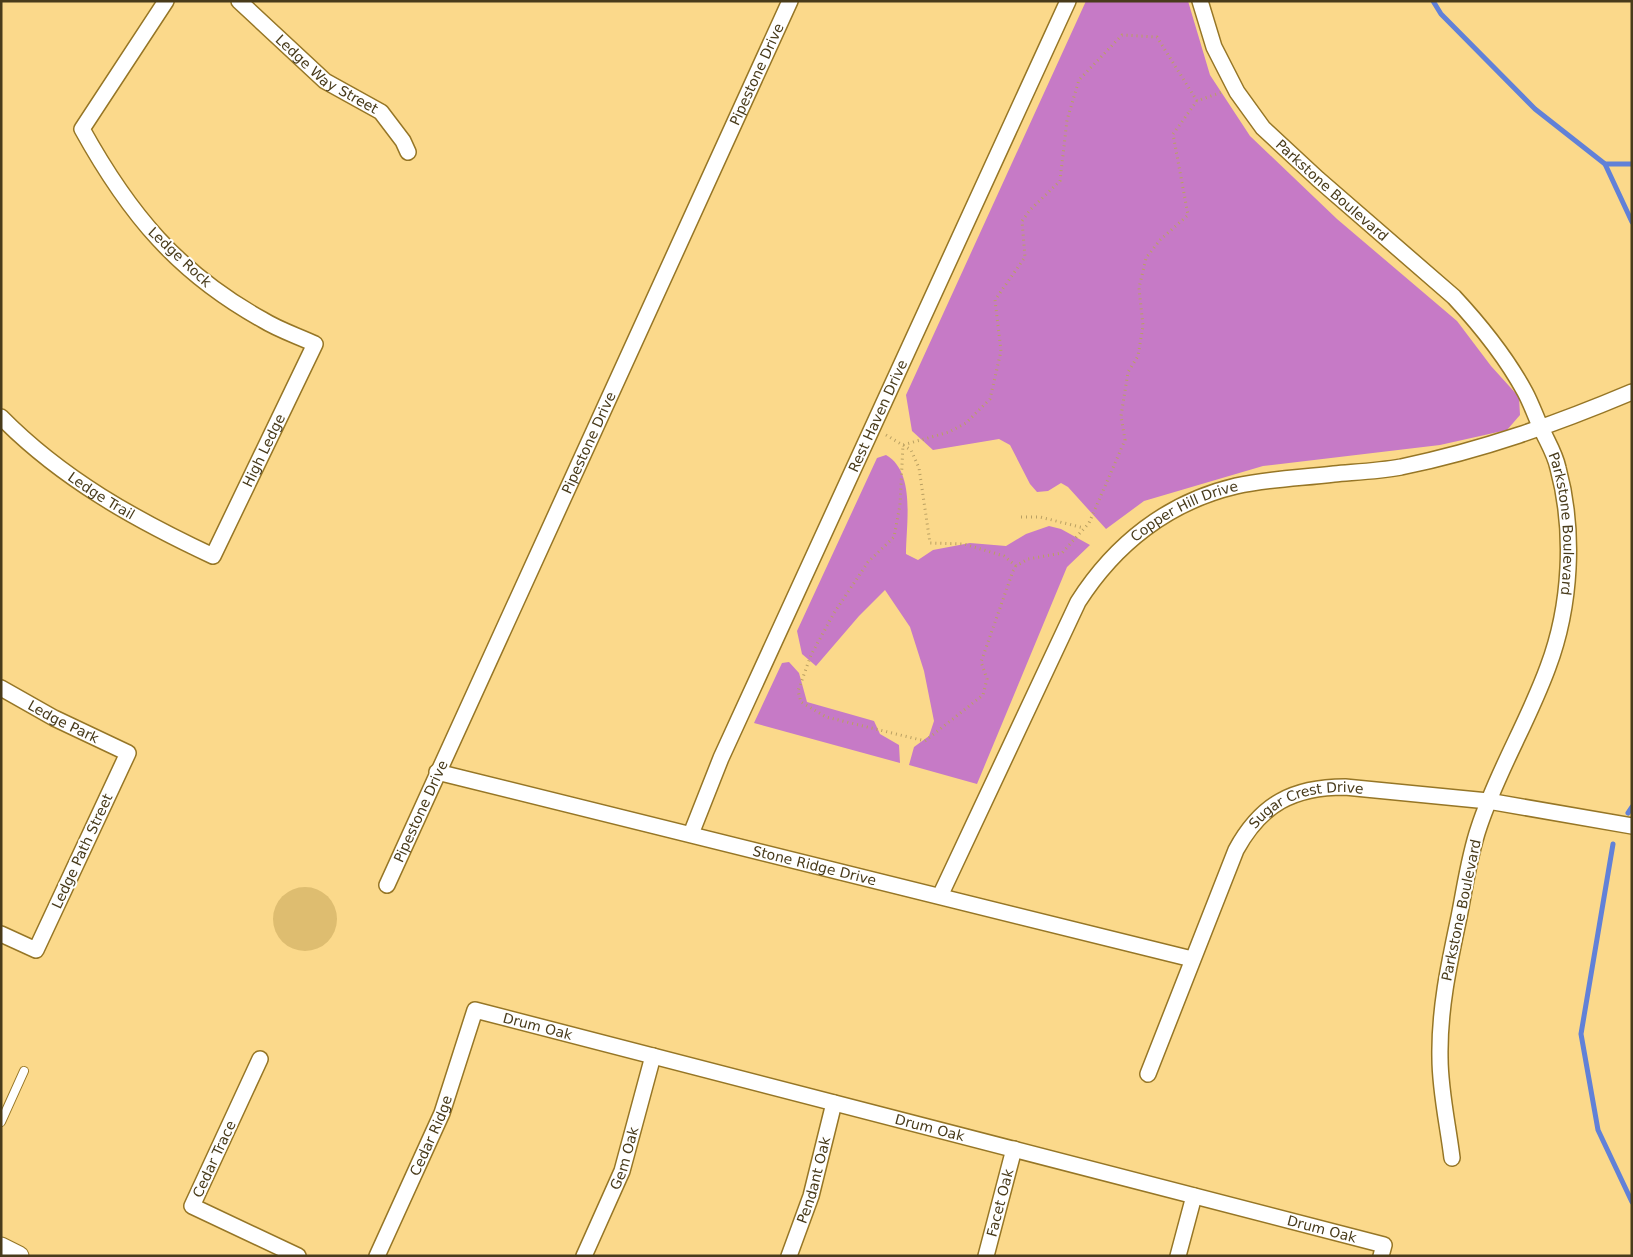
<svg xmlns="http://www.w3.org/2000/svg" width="1633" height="1257" font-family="'DejaVu Sans',sans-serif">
  <rect width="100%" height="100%" fill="#fbd98b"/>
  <!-- forest -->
  <g fill="#c67ac6">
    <polygon points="1086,1 1188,1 1210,75 1250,136 1337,219 1457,321 1491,366 1519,397 1520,415 1507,430 1440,445 1263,466 1144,501 1106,529 1068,487 1061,483 1048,491 1037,492 1030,484 1010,445 999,439 933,450 912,431 906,395"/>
    <path d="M 886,455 C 916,472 906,524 906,554 L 918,560 L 933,550 L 970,543 L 1006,546 L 1026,534 L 1049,526 L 1061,529 L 1090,545 L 1067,567 L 977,784 L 909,765 L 914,747 L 929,736 L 934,721 L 924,671 L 910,627 L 885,590 L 859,616 L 816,666 L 802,654 L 797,631 L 877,458 Z"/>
    <polygon points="789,662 799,673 807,702 874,721 880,734 899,745 900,763 754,723 782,663"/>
  </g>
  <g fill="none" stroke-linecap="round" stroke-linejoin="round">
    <!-- stream -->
    <g stroke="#6181d8" stroke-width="5">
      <polyline points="1433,1 1441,14 1535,109 1605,164 1632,164"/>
      <polyline points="1605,164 1632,222"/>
      <polyline points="1628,813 1632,807"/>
      <polyline points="1613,844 1581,1034 1598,1130 1632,1202"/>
    </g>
  </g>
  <!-- building -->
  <circle fill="#debd70" cx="305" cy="919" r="32"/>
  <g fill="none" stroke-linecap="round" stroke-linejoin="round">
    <!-- service casing -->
    <g stroke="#967626" stroke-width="10">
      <polyline id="service" points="1,1122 24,1071"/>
    </g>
    <!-- minor casing -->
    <g stroke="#967626" stroke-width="18">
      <g id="minor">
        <path id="s1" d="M 239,1 L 325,81 L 381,112 L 403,141 L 408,152"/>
        <path id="s2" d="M 1200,1 L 1214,47 L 1237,92 L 1263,128 L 1318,179 L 1454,297 C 1481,326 1506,357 1525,392 C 1532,405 1536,418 1542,430 C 1548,443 1555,454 1558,468 C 1575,531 1571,606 1548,667 C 1528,722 1497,772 1479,827 C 1469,856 1465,887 1459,917 C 1449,964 1439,1010 1440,1058 C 1440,1091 1448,1125 1452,1158"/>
        <path id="s3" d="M 1,417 C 62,479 136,520 213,556 L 315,344 C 298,336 279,330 263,320 C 178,273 129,214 82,129 L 166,1"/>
        <path id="s4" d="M 1,688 L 54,718 L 128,753 L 36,950 L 1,934"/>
        <path id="s5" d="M 437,772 L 1192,959"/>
        <path id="s6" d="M 691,834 L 721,758 L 1068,1"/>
        <path id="s7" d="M 387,885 L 790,1"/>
        <path id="s8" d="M 940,896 L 1078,602 C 1115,544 1168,502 1236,486 C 1267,479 1301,478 1334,474 C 1356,472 1379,471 1401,467 C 1483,450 1556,424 1632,392"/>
        <polyline points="260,1059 192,1206 298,1256"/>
        <path id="s9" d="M 1148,1074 L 1236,850 C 1261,804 1293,787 1345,787 L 1488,801 L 1632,826"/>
        <path id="s10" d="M 377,1256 L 442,1113 L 475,1010 L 1384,1245 L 1381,1256"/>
        <path id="s11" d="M 584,1256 L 622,1171 L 653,1056"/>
        <path id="s12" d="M 789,1256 L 811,1196 L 834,1103"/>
        <path id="s13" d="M 986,1256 L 1014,1149"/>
        <polyline points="1178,1256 1194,1196"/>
      </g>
    </g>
    <!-- tertiary casing -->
    <g stroke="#967626" stroke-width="21">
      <polyline id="tertiary" points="1,1247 19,1256"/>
    </g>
    <!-- path -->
    <g stroke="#baa062" stroke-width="3" stroke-dasharray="1 4" stroke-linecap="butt">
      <polyline points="1197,101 1157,37 1122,35 1079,80 1067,120 1060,181 1030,210 1022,221 1025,257 995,300 1001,351 990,399 966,423 949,432 903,445 900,505 894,537 868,562 834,613 811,655 798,691 801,702 826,717 925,741 983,695 987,679 981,662 1013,571 1016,566 1028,559 1062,553 1089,523 1125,440 1121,416 1128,372 1138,356 1143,326 1139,288 1146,258 1160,240 1188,215 1173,134 1197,101 1222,92"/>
      <polyline points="886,435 911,450 919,468 930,543 964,544 1004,556 1016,566"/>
      <polyline points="1021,517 1040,517 1084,528"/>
    </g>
    <!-- service -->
    <use href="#service" stroke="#fff" stroke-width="8"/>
    <!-- minor -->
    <use href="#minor" stroke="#fff" stroke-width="15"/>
    <!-- tertiary -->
    <use href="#tertiary" stroke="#fff" stroke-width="19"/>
  </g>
  <g text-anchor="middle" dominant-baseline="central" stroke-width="4" stroke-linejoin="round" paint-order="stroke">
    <!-- street labels -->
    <g font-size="14" fill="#483b1b" stroke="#fefefe">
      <text stroke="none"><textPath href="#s1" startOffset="115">Ledge Way Street</textPath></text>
      <text stroke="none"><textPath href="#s7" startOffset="891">Pipestone Drive</textPath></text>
      <text stroke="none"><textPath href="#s2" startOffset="236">Parkstone Boulevard</textPath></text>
      <text transform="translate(180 257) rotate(43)">Ledge Rock</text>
      <text stroke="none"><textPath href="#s6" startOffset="458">Rest Haven Drive</textPath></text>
      <text stroke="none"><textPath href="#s7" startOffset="486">Pipestone Drive</textPath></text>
      <text stroke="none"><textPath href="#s3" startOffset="372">High Ledge</textPath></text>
      <text stroke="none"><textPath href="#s3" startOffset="128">Ledge Trail</textPath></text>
      <text stroke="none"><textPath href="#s8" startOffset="468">Copper Hill Drive</textPath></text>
      <text stroke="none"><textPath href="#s2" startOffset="656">Parkstone Boulevard</textPath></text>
      <text stroke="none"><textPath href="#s4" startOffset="71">Ledge Park</textPath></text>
      <text stroke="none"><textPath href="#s9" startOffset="331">Sugar Crest Drive</textPath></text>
      <text stroke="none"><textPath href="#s7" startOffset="81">Pipestone Drive</textPath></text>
      <text transform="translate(82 851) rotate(-65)">Ledge Path Street</text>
      <text stroke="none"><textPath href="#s5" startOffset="389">Stone Ridge Drive</textPath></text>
      <text transform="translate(1461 910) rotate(-78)">Parkstone Boulevard</text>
      <text stroke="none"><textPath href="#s10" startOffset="330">Drum Oak</textPath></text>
      <text stroke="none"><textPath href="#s10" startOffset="735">Drum Oak</textPath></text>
      <text stroke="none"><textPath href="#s10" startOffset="132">Cedar Ridge</textPath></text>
      <text stroke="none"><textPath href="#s11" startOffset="106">Gem Oak</textPath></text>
      <text transform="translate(214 1159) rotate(-65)">Cedar Trace</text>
      <text stroke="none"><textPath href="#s12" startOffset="80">Pendant Oak</textPath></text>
      <text stroke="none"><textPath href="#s13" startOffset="55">Facet Oak</textPath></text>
      <text stroke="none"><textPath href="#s10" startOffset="1140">Drum Oak</textPath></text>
    </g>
  </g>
  <!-- border -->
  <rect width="1633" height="1257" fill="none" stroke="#483b1b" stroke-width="5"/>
</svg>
